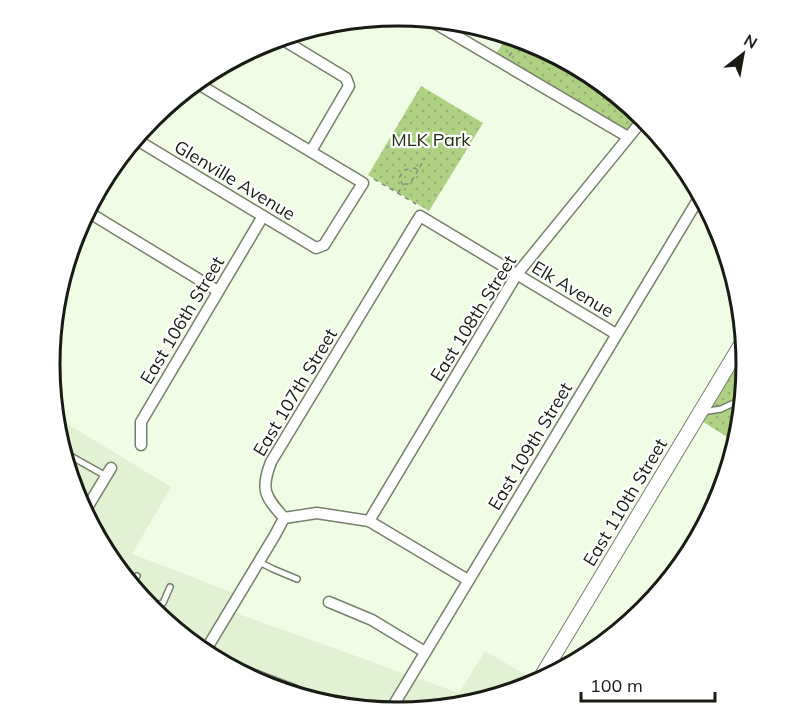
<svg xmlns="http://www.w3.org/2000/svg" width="797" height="728" font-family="Mulish,sans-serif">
  <defs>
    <pattern id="park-dots" width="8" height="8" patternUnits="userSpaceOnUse" patternTransform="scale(1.5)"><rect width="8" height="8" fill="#aed184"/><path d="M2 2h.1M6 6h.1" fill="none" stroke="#95b371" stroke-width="1.8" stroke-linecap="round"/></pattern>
  </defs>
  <rect width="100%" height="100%" fill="#f0fce4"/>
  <!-- built -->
  <polygon fill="#e3f1d3" points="61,420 171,487 132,554 239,595 230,611 459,693 485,651 538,682 532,687 398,713 265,686 151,611 76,497"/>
  <!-- park -->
  <g fill="url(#park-dots)">
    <polygon points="507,37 532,42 645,117 628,137 493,58"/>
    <polygon points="421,86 483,123 429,211 368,175"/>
    <polygon points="743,341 747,364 732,440 697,418"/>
  </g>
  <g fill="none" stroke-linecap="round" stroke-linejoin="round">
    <!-- service casing -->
    <g stroke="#767f6b" stroke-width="8">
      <g id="service">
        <polyline points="735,358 744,366 746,370"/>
        <polyline points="702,412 721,409 740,400"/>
        <polyline points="67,454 106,476"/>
        <polyline points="259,562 273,569 297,579"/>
        <polyline points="133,583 137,576"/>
        <polyline points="145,601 155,605"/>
        <polyline points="153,611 155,605 163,603 170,587"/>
        <polyline points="486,696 491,693 495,694"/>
      </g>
    </g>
    <!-- minor casing -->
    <g stroke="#767f6b" stroke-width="13">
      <g id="minor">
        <polyline points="431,21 628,137"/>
        <polyline points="280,38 346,78 349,86 311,151"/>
        <polyline points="137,140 316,248 324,245 363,183 200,85"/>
        <polyline points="88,212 218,291"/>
        <polyline points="141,445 141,422 263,216"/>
        <polyline points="85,511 111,468"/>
        <path d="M 284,518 C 265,496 260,490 271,462 L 420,216 L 616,334"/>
        <polyline points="284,518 317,513 369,521 468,580"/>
        <polyline points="369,521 517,274 645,117"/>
        <polyline points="329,602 372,620 425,652"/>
        <polyline points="207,648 275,535 284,518"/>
        <polyline points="390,711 699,198"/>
      </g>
    </g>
    <!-- tertiary casing -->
    <g stroke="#767f6b" stroke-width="16">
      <polyline id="tertiary" points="538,682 743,341"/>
    </g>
    <!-- secondary casing -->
    <g stroke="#767f6b" stroke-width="17">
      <polyline id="secondary" points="246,674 293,692"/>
    </g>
    <!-- path -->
    <g stroke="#838b7b" stroke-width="1.5" stroke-dasharray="4.5 4.5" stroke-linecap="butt">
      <polyline points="509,56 523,40"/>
      <polyline points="374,179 416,204"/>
      <polyline points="404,184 410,184 418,170"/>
      <polyline points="398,193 403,185 399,178 404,170 415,168 418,170 425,158"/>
    </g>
    <!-- service -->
    <use href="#service" stroke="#fff" stroke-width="5"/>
    <!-- minor -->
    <use href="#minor" stroke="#fff" stroke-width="10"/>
    <!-- tertiary -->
    <use href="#tertiary" stroke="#fff" stroke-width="14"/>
    <!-- secondary -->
    <use href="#secondary" stroke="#ebf4e0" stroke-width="15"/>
  </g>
  <g text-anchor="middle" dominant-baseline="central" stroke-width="4.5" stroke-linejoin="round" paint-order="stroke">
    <!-- park labels -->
    <g font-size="18" fill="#202e09" stroke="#fff">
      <text x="431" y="139">MLK Park</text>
    </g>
    <!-- street labels -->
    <g font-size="18" fill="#181c14" stroke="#fff">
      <text transform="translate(235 180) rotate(31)">Glenville Avenue</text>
      <text transform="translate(573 289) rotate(31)">Elk Avenue</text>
      <text transform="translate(473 318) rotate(-58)">East 108th Street</text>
      <text transform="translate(182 320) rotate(-59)">East 106th Street</text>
      <text transform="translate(295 392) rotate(-59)">East 107th Street</text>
      <text transform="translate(530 446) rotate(-59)">East 109th Street</text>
      <text transform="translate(625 502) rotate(-59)">East 110th Street</text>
    </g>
  </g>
  <!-- crop -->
  <path d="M0 0H797V728H0ZM60 364a338 338 0 1 1 676 0a338 338 0 1 1-676 0Z" fill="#fff" fill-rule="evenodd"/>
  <path fill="none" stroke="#181c14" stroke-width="3" d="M60 364a338 338 0 1 1 676 0a338 338 0 1 1-676 0Z"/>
  <!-- north arrow -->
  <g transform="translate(743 54) rotate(31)" stroke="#ffffff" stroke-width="4.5" paint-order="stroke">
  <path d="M0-4.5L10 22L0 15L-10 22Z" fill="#181c14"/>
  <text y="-9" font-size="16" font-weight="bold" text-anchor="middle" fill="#181c14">N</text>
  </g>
  <!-- scale -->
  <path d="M581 692v9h134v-9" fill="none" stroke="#181c14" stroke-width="3"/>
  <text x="590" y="692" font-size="18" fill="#181c14" stroke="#ffffff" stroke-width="4.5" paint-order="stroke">100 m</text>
</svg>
